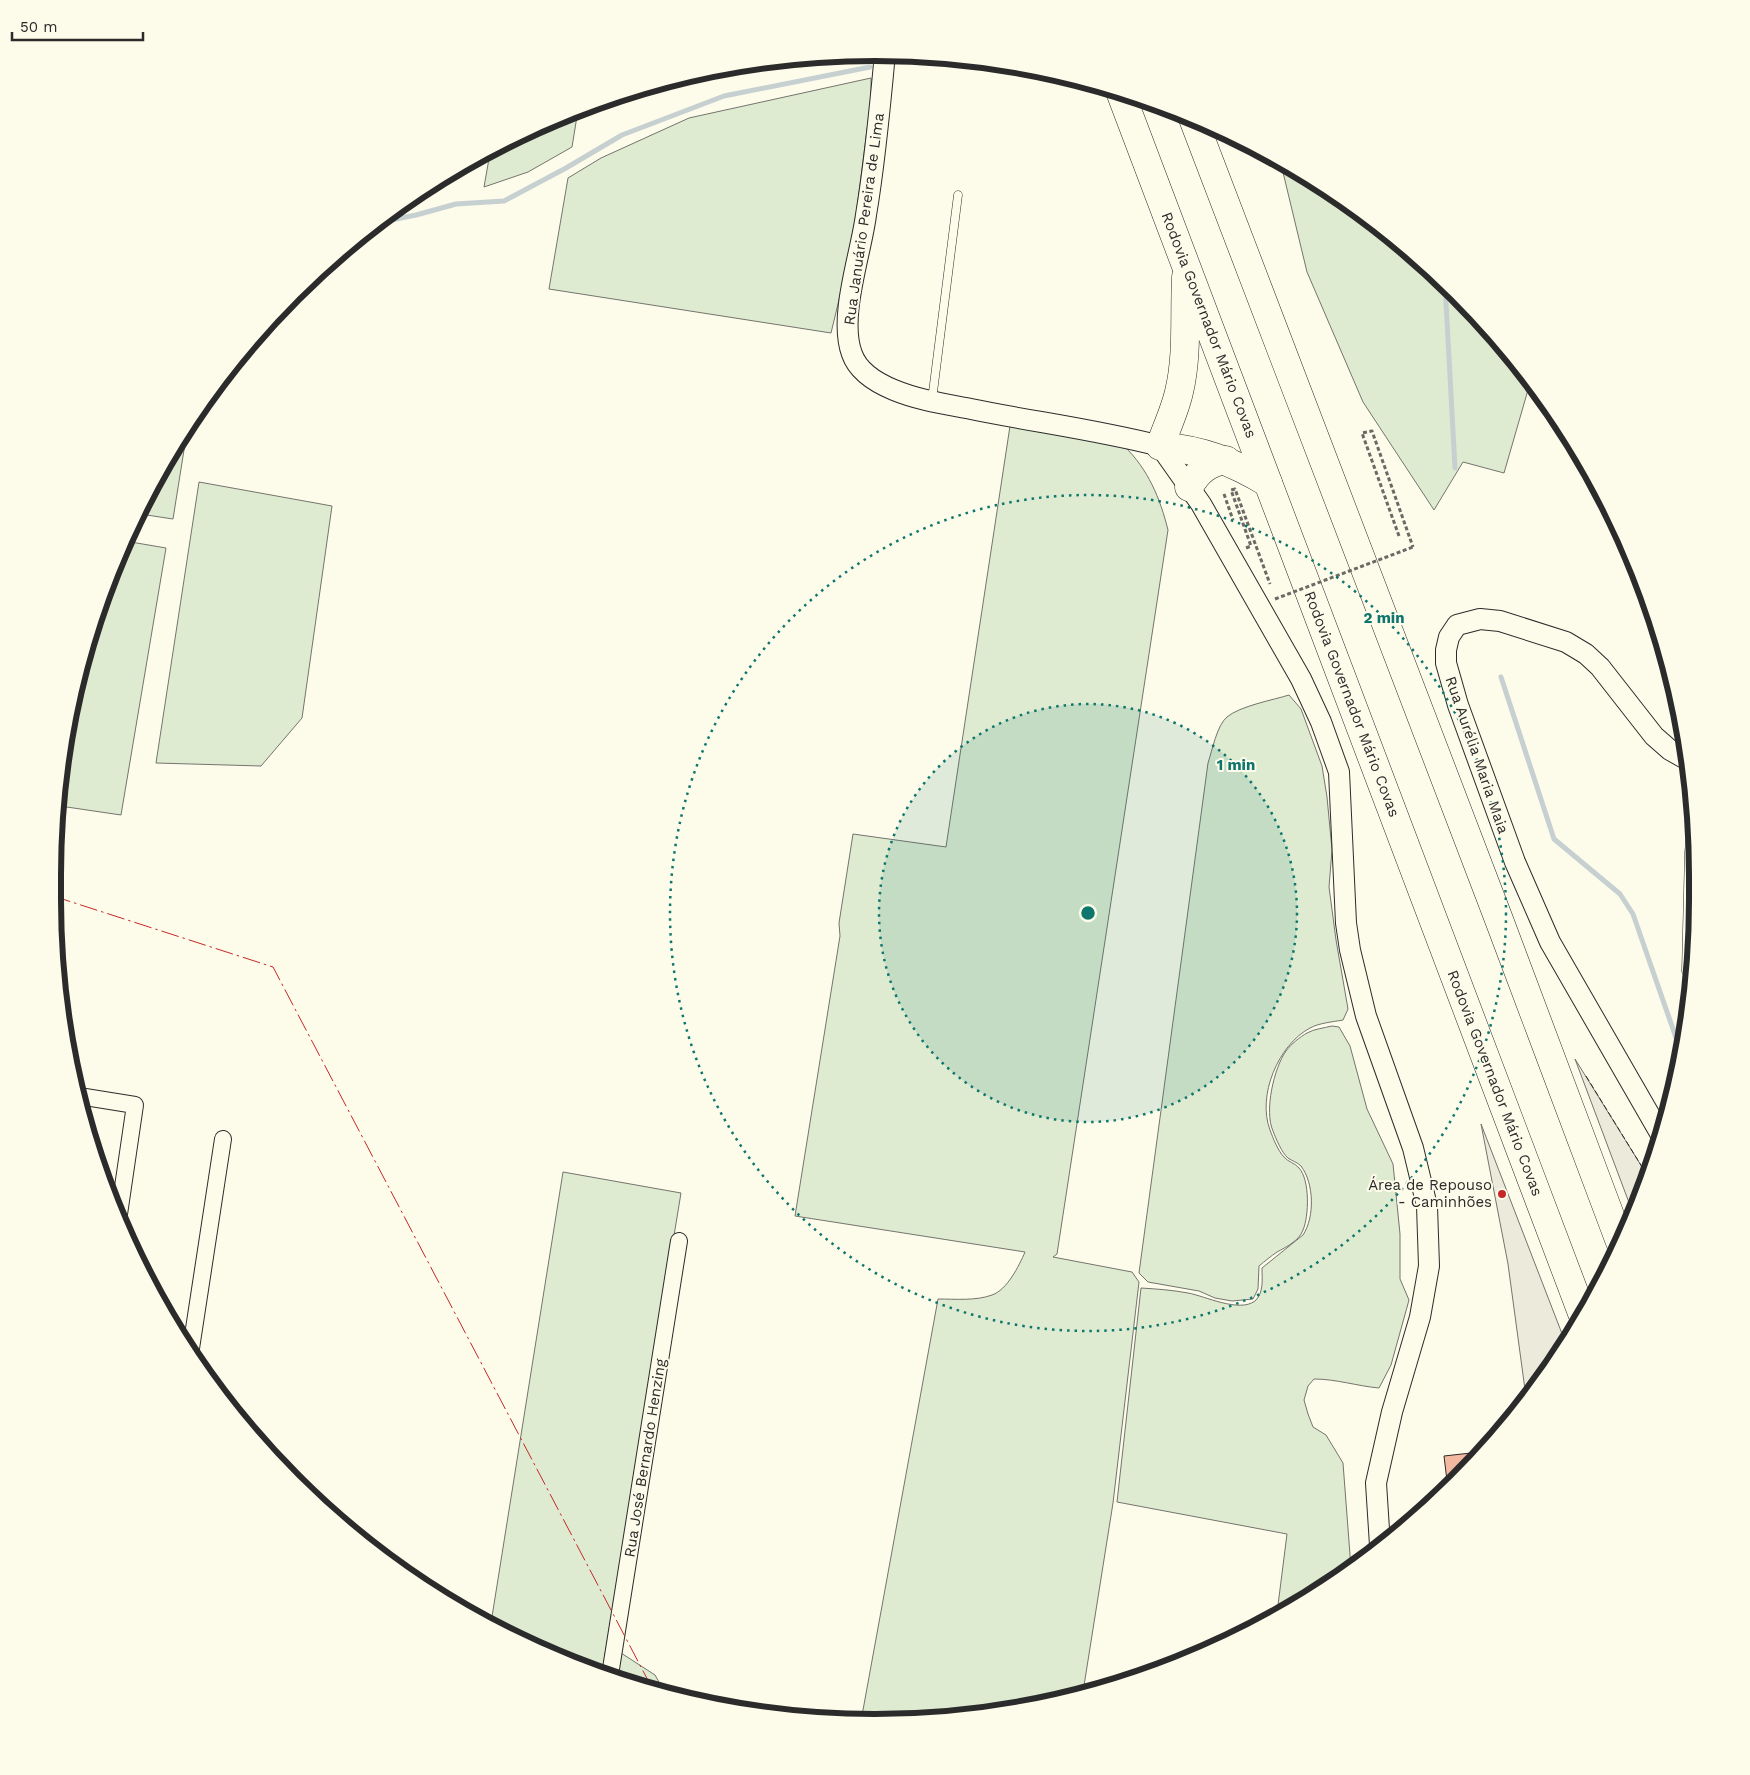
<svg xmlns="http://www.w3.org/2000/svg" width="1750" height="1775" font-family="'Work Sans',sans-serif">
  <rect width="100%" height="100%" fill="#fdfbea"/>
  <!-- green -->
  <g fill="#deebd1" stroke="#74746e">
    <polygon points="871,78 871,99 852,246 831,333 549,289 568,178 601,158 689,118"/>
    <polygon points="578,110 572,147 528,172 484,187 490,153 560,115"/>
    <polygon points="1281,164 1332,191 1456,293 1530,383 1504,473 1463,462 1434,510 1363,402 1307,272"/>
    <polygon points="188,425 173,519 140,514"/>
    <path d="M 1010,426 L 1124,446 C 1148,469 1160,498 1168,530 L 1057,1254 L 1053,1257 L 1132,1272 L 1139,1282 L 1113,1503 L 1083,1692 L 1036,1707 L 875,1722 L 861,1721 L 938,1299 C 955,1299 976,1301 992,1295 C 1007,1290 1019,1266 1025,1252 L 795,1216 L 840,936 L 839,923 L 853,834 L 946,847 Z"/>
    <polygon points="199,482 332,506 302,718 261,766 156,763"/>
    <polygon points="125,541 166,548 121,815 60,806 68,715 115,561"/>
    <path d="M 1289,695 L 1301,709 L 1322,766 L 1327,797 L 1332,850 L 1329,887 L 1336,940 L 1348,1009 L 1343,1020 C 1332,1022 1319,1023 1310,1028 C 1278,1045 1257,1096 1270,1130 C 1273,1138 1278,1151 1284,1157 C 1288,1162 1295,1163 1299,1168 C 1310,1180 1309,1216 1303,1230 C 1299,1241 1286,1247 1277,1252 C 1271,1256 1265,1261 1259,1266 L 1258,1289 L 1253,1299 L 1232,1301 L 1215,1298 L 1199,1291 L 1148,1282 L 1139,1273 L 1208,763 C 1212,751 1217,725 1227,717 C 1240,706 1273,700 1289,695 Z"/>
    <path d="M 1332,1026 L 1339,1027 L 1350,1046 L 1367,1109 L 1393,1164 L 1400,1234 L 1400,1279 L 1409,1300 L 1391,1365 L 1379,1388 C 1357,1386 1336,1379 1314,1379 L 1308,1386 L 1304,1400 L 1308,1414 L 1313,1427 L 1326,1435 L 1343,1463 L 1351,1568 L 1332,1584 L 1277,1613 L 1287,1534 L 1117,1502 L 1141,1288 C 1157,1289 1172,1290 1188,1293 C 1205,1296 1239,1313 1255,1301 C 1264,1293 1262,1279 1262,1268 L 1303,1235 C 1315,1217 1314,1183 1301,1166 C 1297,1162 1292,1161 1288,1158 C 1282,1153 1276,1139 1273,1131 C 1264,1111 1274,1068 1286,1051 C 1291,1044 1300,1037 1307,1033 C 1314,1029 1324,1028 1332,1026 Z"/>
    <polygon points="563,1172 681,1193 602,1673 561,1660 491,1623"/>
    <polygon points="618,1651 655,1675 664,1691 614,1676"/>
  </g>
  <!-- parking -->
  <g fill="#eceadb" stroke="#74746e">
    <polygon points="1575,1059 1647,1175 1634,1216 1619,1176"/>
    <polygon points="1481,1124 1566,1344 1559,1357 1526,1397 1508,1264"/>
  </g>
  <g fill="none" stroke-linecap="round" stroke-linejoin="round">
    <!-- stream -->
    <g stroke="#c7d0d0" stroke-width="5">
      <polyline points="913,60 930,58"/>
      <polyline points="381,222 416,215 456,204 504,201 566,168 622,135 724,96 870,67"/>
      <polyline points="1445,284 1455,468"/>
      <polyline points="1501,677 1554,839 1620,894 1633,914 1682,1055"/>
    </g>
  </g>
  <!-- building -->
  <polygon fill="#f2b8a0" stroke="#2b2b2b" points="1471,1453 1472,1463 1457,1481 1448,1489 1444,1456"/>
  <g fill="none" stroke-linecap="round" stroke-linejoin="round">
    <!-- service casing -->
    <g stroke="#2b2b2b" stroke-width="9">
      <g id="service">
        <polyline points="932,400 958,195"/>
        <polyline points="1686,971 1689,852 1692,822"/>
      </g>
    </g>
    <!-- minor casing -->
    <g stroke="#2b2b2b" stroke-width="18">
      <g id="minor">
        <polyline points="79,1096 135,1105 118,1221"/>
        <polyline points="190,1355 223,1139"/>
        <polyline points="610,1675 679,1241"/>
      </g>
    </g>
    <!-- tertiary casing -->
    <g stroke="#2b2b2b" stroke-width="22">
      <g id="tertiary">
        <path d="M 885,53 C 880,108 875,162 866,215 C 861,254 838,317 852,354 C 858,371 877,383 894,390 C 918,400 945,404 971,409 C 1034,422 1098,430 1160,446 L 1201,504 L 1301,679 L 1321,722 L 1339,772 L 1346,923 L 1350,950 L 1366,1016 L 1413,1148 L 1427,1206 L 1429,1266 L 1420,1317 L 1392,1412 L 1376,1483 L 1380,1545"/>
        <polyline points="1660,1133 1550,942 1515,862 1458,705 1446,663 1446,650 1449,637 1457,625 1480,619 1500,621 1566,642 1586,654 1600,667 1654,736 1670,750 1686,759"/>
      </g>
    </g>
    <!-- motorway casing -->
    <g stroke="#2b2b2b" stroke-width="29">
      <g id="motorway">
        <polyline points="1121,94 1582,1313"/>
        <polyline points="1192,116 1498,917 1620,1242"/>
        <path d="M 1186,277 C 1184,315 1188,355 1179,392 C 1175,410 1166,429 1160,446 C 1202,450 1232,461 1268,483"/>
        <path d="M 1189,487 C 1198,471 1208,463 1226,460"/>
      </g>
    </g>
    <!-- path -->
    <g stroke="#6a6964" stroke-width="3" stroke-dasharray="4 2.5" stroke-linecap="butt">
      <polyline points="1224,494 1233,520"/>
      <polyline points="1399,536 1362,433 1372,431 1413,547"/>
      <polyline points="1246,548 1251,546 1231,490 1235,489 1270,584"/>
    </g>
    <!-- service -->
    <use href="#service" stroke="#fdfbea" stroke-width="8"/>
    <!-- minor -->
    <use href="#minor" stroke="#fdfbea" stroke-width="16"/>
    <!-- tertiary -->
    <use href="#tertiary" stroke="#fdfbea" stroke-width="20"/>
    <!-- motorway -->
    <use href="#motorway" stroke="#fdfbea" stroke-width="28"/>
    <!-- path-bridge -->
    <polyline stroke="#6a6964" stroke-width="3" stroke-dasharray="4 2.5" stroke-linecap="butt" points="1275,599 1413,547"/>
    <!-- fence -->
    <polyline stroke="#2b2b2b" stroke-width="1" stroke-dasharray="6 2.5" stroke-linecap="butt" points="1586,1076 1647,1175"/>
    <!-- power -->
    <polyline stroke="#c62828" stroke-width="1" stroke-dasharray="18 4 2.5 4" stroke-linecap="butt" points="53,896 273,967 652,1688"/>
  </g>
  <!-- distance rings -->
  <circle cx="1088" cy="913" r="209" fill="#0f766e" fill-opacity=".12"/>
  <g fill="none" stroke="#0f766e" stroke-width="2.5" stroke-dasharray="2.5 5">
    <circle cx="1088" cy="913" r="209"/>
    <circle cx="1088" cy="913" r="418"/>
  </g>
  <!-- markers -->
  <circle fill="#c62828" stroke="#fdfbea" stroke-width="2" cx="1502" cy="1194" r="5"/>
  <g text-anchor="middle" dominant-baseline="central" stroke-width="4" stroke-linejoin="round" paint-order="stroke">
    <!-- street labels -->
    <g font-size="15" fill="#2b2b2b" stroke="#fdfbea">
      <text transform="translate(864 219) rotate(-82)">Rua Januário Pereira de Lima</text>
      <text transform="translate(1209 325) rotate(69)">Rodovia Governador Mário Covas</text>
      <text transform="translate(1352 704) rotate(69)">Rodovia Governador Mário Covas</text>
      <text transform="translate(1477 755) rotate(71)">Rua Aurélia Maria Maia</text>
      <text transform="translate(1495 1083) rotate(69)">Rodovia Governador Mário Covas</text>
      <text transform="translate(645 1458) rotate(-81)">Rua José Bernardo Henzing</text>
    </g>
    <!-- poi labels -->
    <g font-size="15" fill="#2b2b2b" stroke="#fdfbea" text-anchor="end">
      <text x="1492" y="1185">Área de Repouso<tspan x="1492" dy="17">- Caminhões</tspan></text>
    </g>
  </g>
  <!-- crop -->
  <path d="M0 0H1750V1775H0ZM875 61H875A814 814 0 0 1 1689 875V900A814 814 0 0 1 875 1714H875A814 814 0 0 1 61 900V875A814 814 0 0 1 875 61Z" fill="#fdfbea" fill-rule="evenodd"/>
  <path fill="none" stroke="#2b2b2b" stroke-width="6" d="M875 61H875A814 814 0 0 1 1689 875V900A814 814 0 0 1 875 1714H875A814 814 0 0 1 61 900V875A814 814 0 0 1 875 61Z"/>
  <circle cx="1088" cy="913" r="8" fill="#0f766e" stroke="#fdfbea" stroke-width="2.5"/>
  <g font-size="15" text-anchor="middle" font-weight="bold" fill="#0f766e" stroke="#fdfbea" stroke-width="4" stroke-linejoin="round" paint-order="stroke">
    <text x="1384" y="623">2 min</text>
    <text x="1236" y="770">1 min</text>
  </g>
  <!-- scale -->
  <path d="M12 32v8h131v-8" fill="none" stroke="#2b2b2b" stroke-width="2.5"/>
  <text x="20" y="32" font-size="15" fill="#2b2b2b" stroke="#fdfbea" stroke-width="4" paint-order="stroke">50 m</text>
</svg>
